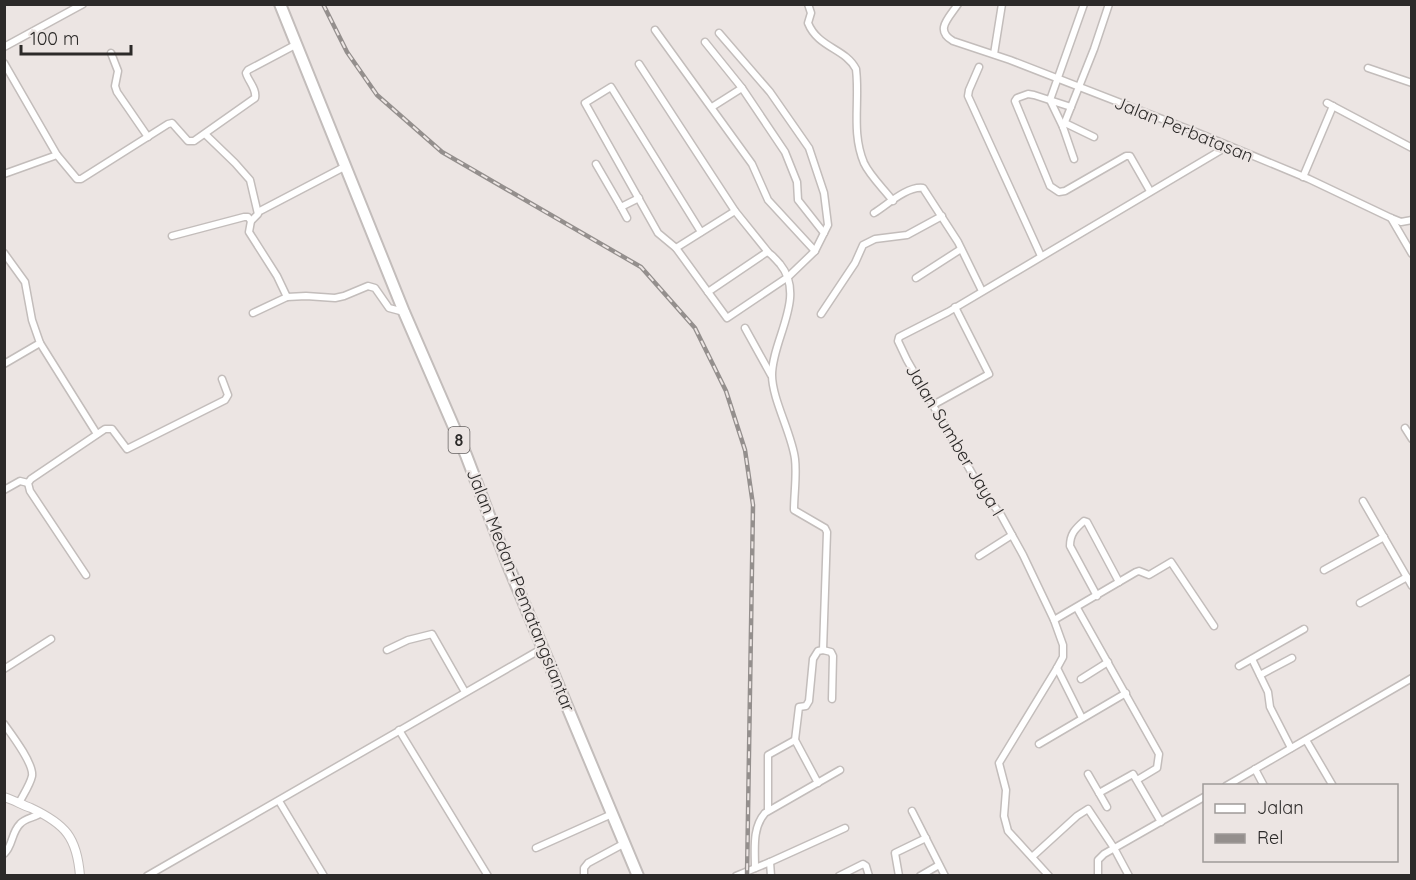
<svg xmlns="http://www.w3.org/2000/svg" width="1416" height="880" font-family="Quicksand,sans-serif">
  <rect width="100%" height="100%" fill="#ece5e3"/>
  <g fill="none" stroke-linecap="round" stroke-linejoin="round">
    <!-- minor casing -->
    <g stroke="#c3bdbb" stroke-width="9">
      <g id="minor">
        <path d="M 808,4 L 811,13 L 808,23 C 818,48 845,48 856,69 C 860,101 851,132 864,163 C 870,176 884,189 893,201"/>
        <path d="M 958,4 C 949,18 934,30 953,41 L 1010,60 L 1198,133 L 1309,179 L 1391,218 L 1401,222 L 1412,220"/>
        <polyline points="655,30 752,164 768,200 815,251"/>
        <polyline points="705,42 742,88 785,152 797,182 798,200 824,233"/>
        <polyline points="4,47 83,4"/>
        <polyline points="111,53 118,71 115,86 117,92 148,137"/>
        <polyline points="994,54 1002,4"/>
        <polyline points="4,63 57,155"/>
        <polyline points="639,64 735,211 768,252"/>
        <polyline points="979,67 969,90 968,96 1041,256"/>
        <polyline points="1368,68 1412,83"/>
        <polyline points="1327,103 1412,148"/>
        <polyline points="712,107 742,88"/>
        <polyline points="1071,107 1034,95 1028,94 1017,98 1015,101 1050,186 1059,192 1065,191 1126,156 1130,156 1150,191"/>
        <polyline points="1065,123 1094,137"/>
        <polyline points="1063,127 1094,49 1109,4"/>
        <polyline points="205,134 235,163 250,180 258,214 251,221"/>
        <polyline points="1074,159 1063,127 1050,100 1084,4"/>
        <polyline points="596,164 621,207 639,198"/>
        <path d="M 4,174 L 57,155 L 77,179 L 81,179 L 168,124 L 172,123 L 188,141 L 194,141 L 255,98 C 257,89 248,81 246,73 L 248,70 L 297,44"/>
        <polyline points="1303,177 1333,106"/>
        <polyline points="621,207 627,218"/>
        <polyline points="258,212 346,166"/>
        <path d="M 874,213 C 887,205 907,186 923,188 L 958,242 L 982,291"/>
        <polyline points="1391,218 1412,254"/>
        <polyline points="701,232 611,87 585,103 658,233 676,248 727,318 788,277 815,251 828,225 824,193 809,148 770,92 719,33"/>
        <polyline points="172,236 244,217 248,217 251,221 249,232 277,276 287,297 306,296 335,298 344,296 368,286 375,288 389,308 404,312"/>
        <polyline points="676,248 735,211"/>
        <polyline points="4,253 25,282 32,320 40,343 4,364"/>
        <polyline points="916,278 961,249"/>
        <path d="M 708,292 L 767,252 C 772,254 775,259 780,264 C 807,297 772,339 772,375 C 772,399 792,434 795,459 C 797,475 794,494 794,510 L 825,528 L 827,532 L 823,650 L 818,651 L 813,659 L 809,701 L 806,706 L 799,707 L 795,740"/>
        <polyline points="253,313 287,297"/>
        <polyline points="821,314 855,263 863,245 875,239 907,235 942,216"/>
        <polyline points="745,328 771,375"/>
        <polyline points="40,343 97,434"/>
        <polyline points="933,405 989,374 955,307"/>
        <polyline points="1405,428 1412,439"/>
        <polyline points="4,490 20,481 28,483"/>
        <polyline points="1363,501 1412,586"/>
        <polyline points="979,556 1012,535"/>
        <polyline points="1324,570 1384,537"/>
        <polyline points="86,575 30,491 28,483 31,479 105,429 112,429 127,449 225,400 228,395 222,379"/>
        <path d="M 1097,596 L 1070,546 C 1070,534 1075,529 1084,521 L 1087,522 L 1119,582"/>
        <polyline points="1360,603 1407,577"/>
        <polyline points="1077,608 1159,754 1157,768 1137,780"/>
        <polyline points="1054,620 1136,572 1139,571 1149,575 1171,562 1214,626"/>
        <polyline points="387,650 408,640 432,634 465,692"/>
        <polyline points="823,650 831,652 833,656 832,699"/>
        <polyline points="1252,659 1268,692 1270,707 1291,748"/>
        <polyline points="1239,666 1304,629"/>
        <polyline points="1057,668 1082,718"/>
        <polyline points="4,669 51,639"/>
        <polyline points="1260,675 1292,658"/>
        <polyline points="1081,679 1108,662"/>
        <path d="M 4,724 C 12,735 34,764 32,776 C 30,785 23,795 19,803"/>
        <polyline points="399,730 488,876"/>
        <polyline points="1306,740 1333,786"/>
        <polyline points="1039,744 1126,693"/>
        <polyline points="1255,769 1264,786"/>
        <polyline points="1088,774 1099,793"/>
        <polyline points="1226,786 1412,678"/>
        <polyline points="279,801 324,876"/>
        <polyline points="1107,807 1099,793 1133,774 1161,822"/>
        <polyline points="768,810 768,755 795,740 818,783"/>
        <polyline points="912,811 945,876"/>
        <polyline points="536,848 612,814"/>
        <path d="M 4,854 C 13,846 11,833 20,824 C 25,818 34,818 41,813"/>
        <polyline points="1032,857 1077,816 1088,809 1114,848 1129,876"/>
        <polyline points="770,862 771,876"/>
        <path d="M 755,868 C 755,849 752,828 765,813 L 840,770"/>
        <polyline points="147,876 543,648"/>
        <polyline points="584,876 584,868 588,863 625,843"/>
        <polyline points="736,876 770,862 845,828"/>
        <polyline points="839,876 863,864 866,866 869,876"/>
        <polyline points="899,876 895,853 926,838"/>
        <polyline points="920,876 939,865"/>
        <polyline points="1049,876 1008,831 1004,816 1006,790 999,763 1057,668 1063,657 1063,645 1054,620 1023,555 1001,515 981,489 907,360 898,341 899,337 948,312 1228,146"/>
        <polyline points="1098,876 1098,860 1104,854 1204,797"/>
      </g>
    </g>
    <!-- tertiary casing -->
    <g stroke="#c3bdbb" stroke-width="10">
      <path id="tertiary" d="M 4,797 C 14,800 22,805 31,808 C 65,824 77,837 80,876"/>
    </g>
    <!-- trunk casing -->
    <g stroke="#c3bdbb" stroke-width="14">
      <polyline id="trunk" points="280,4 404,312 466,455 508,565 638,876"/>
    </g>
    <!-- minor -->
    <use href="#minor" stroke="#fff" stroke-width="6"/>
    <!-- tertiary -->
    <use href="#tertiary" stroke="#fff" stroke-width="8"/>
    <!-- trunk -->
    <use href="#trunk" stroke="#fff" stroke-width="10"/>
    <!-- rail casing -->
    <g stroke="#948f8d" stroke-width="4.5">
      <polyline id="rail" points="323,4 347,52 377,95 442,152 641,267 695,328 726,391 745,450 753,505 747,876"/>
    </g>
    <!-- rail -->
    <use href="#rail" stroke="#ece5e3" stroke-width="2" stroke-dasharray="7" stroke-linecap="butt"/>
  </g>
  <g text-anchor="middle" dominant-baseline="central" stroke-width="4.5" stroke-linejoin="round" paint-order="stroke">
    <!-- shield labels -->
    <rect fill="#ece5e3" stroke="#666261" stroke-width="1.5" x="448.5" y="427" width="21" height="26" rx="4.5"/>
    <g font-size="16" font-weight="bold" fill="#2c2a29">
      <text x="459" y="440">8</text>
    </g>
    <!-- street labels -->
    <g font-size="18" fill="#2c2a29" stroke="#ece5e3">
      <text transform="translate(1184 129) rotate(22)">Jalan Perbatasan</text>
      <text transform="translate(955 440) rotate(59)">Jalan Sumber Jaya I</text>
      <text transform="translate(521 590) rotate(68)">Jalan Medan-Pematangsiantar</text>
    </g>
  </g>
  <!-- border -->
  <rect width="1416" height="880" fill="none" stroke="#2c2a29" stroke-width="12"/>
  <!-- legend -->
  <rect x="1203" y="784" width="195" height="78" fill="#ece5e3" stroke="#9f9a99" stroke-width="1.5"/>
  <rect x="1215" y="804" width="30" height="9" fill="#ffffff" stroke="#9f9a99" stroke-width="1.5"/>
  <text x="1257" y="814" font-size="18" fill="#2c2a29">Jalan</text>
  <rect x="1215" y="834" width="30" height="9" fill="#948f8d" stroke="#9f9a99" stroke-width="1.5"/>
  <text x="1257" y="844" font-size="18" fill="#2c2a29">Rel</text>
  <!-- scale -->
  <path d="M21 45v9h110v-9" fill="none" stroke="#2c2a29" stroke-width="3"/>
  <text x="30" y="45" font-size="18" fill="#2c2a29" stroke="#ece5e3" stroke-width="4.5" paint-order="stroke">100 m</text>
</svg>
